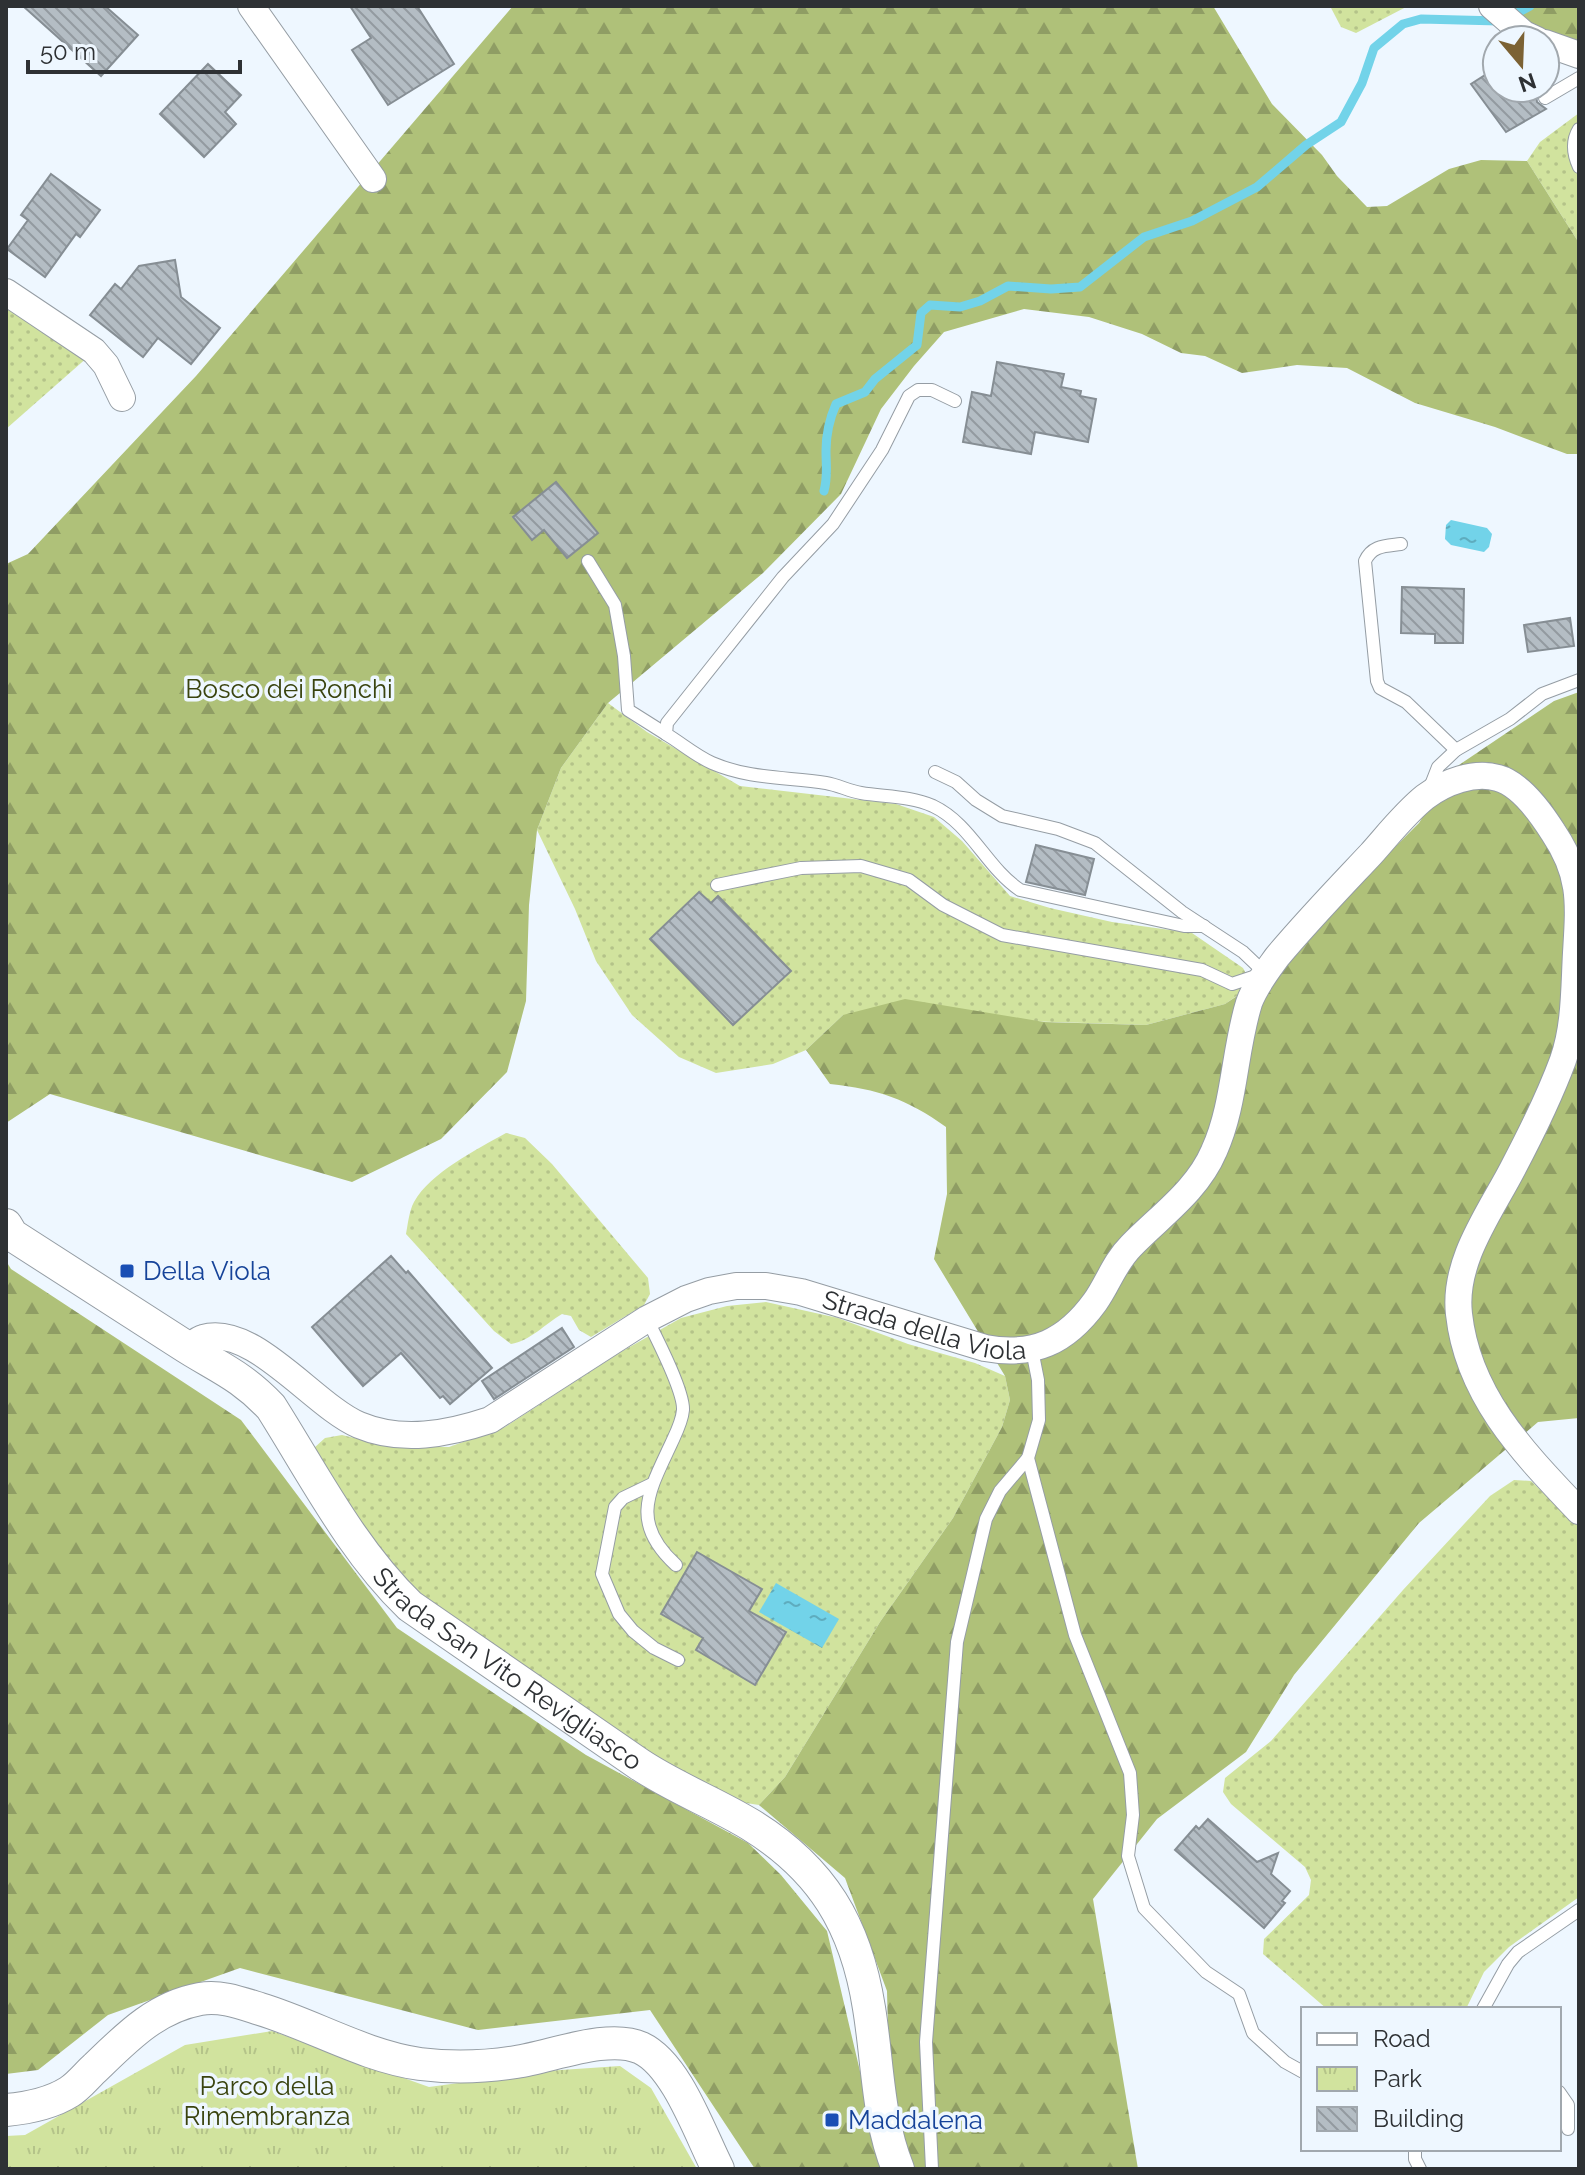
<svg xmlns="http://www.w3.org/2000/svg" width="1585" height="2175" font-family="Raleway,sans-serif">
  <defs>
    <pattern id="grass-dots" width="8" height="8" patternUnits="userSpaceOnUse" patternTransform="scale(2)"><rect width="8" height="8" fill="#d1e39e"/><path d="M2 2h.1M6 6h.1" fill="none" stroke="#b4c389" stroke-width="1.8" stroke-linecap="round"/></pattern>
    <pattern id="forest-firs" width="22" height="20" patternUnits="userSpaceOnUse" patternTransform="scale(2)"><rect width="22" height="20" fill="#afc179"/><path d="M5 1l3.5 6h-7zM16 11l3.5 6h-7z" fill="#8f9d64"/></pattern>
    <pattern id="park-tufts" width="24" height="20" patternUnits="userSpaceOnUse" patternTransform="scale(2)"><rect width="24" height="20" fill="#d1e39e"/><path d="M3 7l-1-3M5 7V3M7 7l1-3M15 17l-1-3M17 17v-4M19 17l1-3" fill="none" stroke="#b4c389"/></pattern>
    <pattern id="water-ripples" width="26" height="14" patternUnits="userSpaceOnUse" patternTransform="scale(2)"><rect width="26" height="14" fill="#72d3e9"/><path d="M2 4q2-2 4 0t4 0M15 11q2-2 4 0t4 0" fill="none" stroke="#5eacbe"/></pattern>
    <pattern id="building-back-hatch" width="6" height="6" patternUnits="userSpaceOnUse" patternTransform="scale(2)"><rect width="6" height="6" fill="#b4bdc4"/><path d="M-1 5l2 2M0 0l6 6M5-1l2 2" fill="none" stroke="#939aa0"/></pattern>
  </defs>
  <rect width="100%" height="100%" fill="#eef7ff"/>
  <!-- grass -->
  <g fill="url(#grass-dots)">
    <polygon points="1330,6 1408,6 1356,33 1341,27"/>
    <polygon points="1579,113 1579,243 1527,161 1540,142"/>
    <polygon points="6,304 89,356 6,429"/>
    <polygon points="608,703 647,732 740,786 896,804 934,817 962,841 1010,896 1050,908 1112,922 1192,933 1243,968 1249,979 1241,993 1225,1004 1146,1025 843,1015 806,1050 773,1064 716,1073 679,1057 632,1015 596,961 575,909 537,830 561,768"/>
    <path d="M 506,1133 L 525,1138 L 552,1164 L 648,1278 L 650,1294 L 644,1305 L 591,1337 L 579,1330 L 571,1316 L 562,1314 C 545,1324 530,1341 511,1344 L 494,1331 L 406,1234 C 408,1224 409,1211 414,1202 C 431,1172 476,1150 506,1133 Z"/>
    <polygon points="766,1302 838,1318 908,1344 975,1363 1005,1376 1010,1400 1002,1427 953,1518 880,1622 785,1777 759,1805 733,1801 683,1776 410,1586 380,1553 314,1448 325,1438 342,1435 387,1446 449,1447 505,1427 619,1353 681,1318 727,1306"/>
    <polygon points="1514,1480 1531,1481 1579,1527 1579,1897 1509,1947 1484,1972 1466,2009 1327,2009 1263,1954 1264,1939 1309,1895 1311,1880 1305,1867 1231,1804 1223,1792 1225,1778 1271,1741 1403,1590 1490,1496"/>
  </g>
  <!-- forest -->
  <g fill="url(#forest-firs)">
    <polygon points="513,6 1213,6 1272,104 1322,155 1337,176 1367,207 1387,206 1449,169 1481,160 1527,161 1579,243 1579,454 1567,454 1495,427 1415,403 1347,368 1297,365 1242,373 1205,356 1181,353 1142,334 1089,317 1024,309 944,332 914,366 881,409 841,494 763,573 608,703 561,768 537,830 529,905 526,1001 507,1072 441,1139 352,1182 50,1094 6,1123 6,564 28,554 196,376"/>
    <polygon points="1506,6 1579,6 1579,46 1546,34"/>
    <path d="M 1579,692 L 1579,1418 L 1538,1422 L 1419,1523 L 1294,1675 L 1246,1752 L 1157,1819 L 1093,1899 L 1138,2169 L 914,2169 L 908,2158 L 889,2070 L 887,1991 L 845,1878 L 759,1805 L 785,1777 L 880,1622 L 953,1518 L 1002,1427 L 1010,1400 L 1005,1376 L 934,1259 L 947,1194 L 946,1127 C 907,1099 878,1089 830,1084 L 806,1050 L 843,1015 L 905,999 L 1044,1022 L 1146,1025 L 1225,1004 L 1264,978 L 1419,823 L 1453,769 L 1554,701 Z"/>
    <polygon points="6,1261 11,1269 241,1420 397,1628 586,1755 748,1843 781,1875 827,1931 883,2169 755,2169 650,2010 478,2030 240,1968 108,2015 38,2070 6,2074"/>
  </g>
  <!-- park -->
  <polygon fill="url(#park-tufts)" points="272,2031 429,2087 546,2071 620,2066 651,2088 697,2169 6,2169 6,2136 25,2135 185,2045"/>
  <!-- water -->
  <g fill="url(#water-ripples)">
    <polygon points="1451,520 1487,528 1492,534 1489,547 1484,552 1451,545 1445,539 1446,525"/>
    <polygon points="776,1583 839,1619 822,1648 759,1612"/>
  </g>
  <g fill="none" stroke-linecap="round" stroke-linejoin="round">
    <!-- stream -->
    <g stroke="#72d3e9" stroke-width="9">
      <polyline points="1512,16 1530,6"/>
      <path d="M 824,491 C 828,477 826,465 826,451 C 826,434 829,420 836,404 L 865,392 L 875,379 L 917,345 L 921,313 L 930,305 L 960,307 L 980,301 L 1008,286 L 1051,289 L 1080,287 L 1144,237 L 1192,221 L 1257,187 L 1306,145 L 1341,122 L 1362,83 L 1374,48 L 1403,24 L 1421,19 L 1499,21"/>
    </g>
  </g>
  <!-- building -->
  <g fill="url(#building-back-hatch)" stroke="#868e94" stroke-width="2">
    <polygon points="23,6 105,6 138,35 101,76"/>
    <polygon points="350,6 417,6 454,64 388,105 352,50 371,38"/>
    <polygon points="208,64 241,95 225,112 236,124 204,157 160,114"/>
    <polygon points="1493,70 1497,77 1497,88 1535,88 1537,102 1546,109 1506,132 1471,84"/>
    <polygon points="51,174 100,210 80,237 76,234 45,277 7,249 28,220 21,215"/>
    <polygon points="175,260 181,297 220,328 191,364 158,338 143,357 90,315 115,284 121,289 139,266"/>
    <polygon points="997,362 1064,374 1061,387 1081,391 1080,396 1096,399 1088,442 1035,432 1031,454 963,442 972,392 991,396"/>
    <polygon points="556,482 598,533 567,558 544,530 532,540 513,517"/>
    <polygon points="1402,587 1464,589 1463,643 1435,643 1435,634 1401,633"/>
    <polygon points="1570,618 1574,646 1528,652 1524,625"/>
    <polygon points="1036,845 1094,859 1085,895 1026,882"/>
    <polygon points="699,892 711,903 718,896 791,971 733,1025 650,939"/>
    <polygon points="391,1256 406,1273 408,1271 492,1368 450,1404 443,1396 440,1398 401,1353 363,1386 312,1327"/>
    <polygon points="562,1328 574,1347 494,1399 482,1381"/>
    <polygon points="697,1552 762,1589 749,1611 786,1632 755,1685 696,1650 703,1638 661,1614"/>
    <polygon points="1208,1819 1257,1862 1278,1853 1271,1874 1290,1891 1282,1901 1285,1903 1264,1928 1175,1850 1196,1826 1199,1829"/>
  </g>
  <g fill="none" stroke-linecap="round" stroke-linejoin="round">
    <!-- service casing -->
    <g stroke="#959da4" stroke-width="14">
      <g id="service">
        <polyline points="1545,98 1579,78"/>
        <path d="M 1579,129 C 1571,142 1573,154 1579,167"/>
        <path d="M 955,401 L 932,390 L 918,390 L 909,396 L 882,450 L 833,524 L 783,577 L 667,723 L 666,734 C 681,743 696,756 712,763 C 749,779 787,777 826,783 C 838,785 849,791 861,793 C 885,797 910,796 933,806 C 971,824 986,867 1020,890 L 1184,926 L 1204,926"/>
        <path d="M 1401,544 C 1386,546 1372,545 1365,561 L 1377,681 L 1380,688 L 1406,702 L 1456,750"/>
        <polyline points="588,561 615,605 624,656 628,710 666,734"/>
        <polyline points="1429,790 1438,767 1456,750 1510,719 1542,694 1579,680"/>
        <polyline points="717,885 801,868 861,866 909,880 943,905 1002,935 1202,970 1232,984 1265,973 1243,952 1182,912 1095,843 1058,829 1002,816 976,800 956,782 935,772"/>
        <path d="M 647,1319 C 656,1337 684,1391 683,1410 C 682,1422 676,1433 671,1444 C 648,1493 630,1523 676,1565"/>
        <polyline points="1032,1350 1038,1380 1039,1420 1028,1458 1075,1635 1130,1773 1133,1815 1128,1856 1144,1908 1206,1972 1239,1994 1253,2033 1285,2062 1303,2072"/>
        <polyline points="652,1484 623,1498 615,1507 602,1574 619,1614 633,1631 654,1648 678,1660"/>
        <polyline points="1483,2009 1508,1964 1518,1952 1579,1910"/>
        <polyline points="1559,2092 1568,2105 1568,2129"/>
        <polyline points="1415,2149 1415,2159 1420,2169"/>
        <polyline points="932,2169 926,2042 957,1642 986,1519 1000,1491 1028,1458"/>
      </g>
    </g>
    <!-- minor casing -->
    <g stroke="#959da4" stroke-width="28">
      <g id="minor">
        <polyline points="251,6 373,179"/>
        <polyline points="1492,6 1524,34 1537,40"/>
        <polyline points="1545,43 1579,55"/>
        <polyline points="6,292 94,351 106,365 122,398"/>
        <path id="s1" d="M 188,1348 C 192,1345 198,1339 203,1338 C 253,1323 314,1406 359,1425 C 402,1443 448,1434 490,1420 L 647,1319 L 686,1299 L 709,1291 L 736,1286 L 766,1286 L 801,1292 L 985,1348 C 1033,1357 1066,1342 1095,1302 C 1108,1284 1114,1263 1131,1246 C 1160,1216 1197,1191 1214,1151 C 1235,1105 1234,1051 1249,1003 C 1255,986 1267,971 1277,957 C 1307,921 1339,888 1371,854 C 1388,835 1405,813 1425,797 C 1445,782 1474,771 1498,778 C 1520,784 1541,813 1553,832 C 1582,875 1579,903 1576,953 C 1574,988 1575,1026 1563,1060 C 1549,1098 1531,1134 1512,1170 C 1489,1214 1453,1262 1459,1314 C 1468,1397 1525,1454 1579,1511"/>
      </g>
    </g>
    <!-- tertiary casing -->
    <g stroke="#959da4" stroke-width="34">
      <g id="tertiary">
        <path id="s2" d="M 6,1225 L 12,1235 C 68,1271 124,1307 180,1343 C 215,1366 240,1374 271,1407 C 314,1475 352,1550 410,1606 L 639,1764 C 675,1788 715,1803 751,1825 C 822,1869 856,1925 869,2008 C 878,2062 877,2117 898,2169"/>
        <path d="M 6,2110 C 28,2108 50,2104 69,2092 C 79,2086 87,2075 96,2067 C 127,2037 156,2007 200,1999 C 220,1995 241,2003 260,2009 C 313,2025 364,2056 420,2064 C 451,2068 485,2067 516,2062 C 551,2057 608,2033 641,2048 C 677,2065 700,2134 718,2169"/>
      </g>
    </g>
    <!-- service -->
    <use href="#service" stroke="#fff" stroke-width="12"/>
    <!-- minor -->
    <use href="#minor" stroke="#fff" stroke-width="26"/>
    <!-- tertiary -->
    <use href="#tertiary" stroke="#fff" stroke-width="32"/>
  </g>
  <!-- markers -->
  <g fill="#1a4fb4" stroke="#eef7ff" stroke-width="3">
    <rect x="119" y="1263" width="16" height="16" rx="4"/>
    <rect x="824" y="2112" width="16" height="16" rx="4"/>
  </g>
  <g text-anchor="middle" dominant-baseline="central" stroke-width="7" stroke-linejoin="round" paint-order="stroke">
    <!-- park labels -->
    <g font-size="26" fill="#3a440f" stroke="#eef7ff">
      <text x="289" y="689">Bosco dei Ronchi</text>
      <text x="267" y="2086">Parco della<tspan x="267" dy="30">Rimembranza</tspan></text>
    </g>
    <!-- transit labels -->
    <g font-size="26" fill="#164399" stroke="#eef7ff" text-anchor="start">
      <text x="143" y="1271">Della Viola</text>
      <text x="848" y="2120">Maddalena</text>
    </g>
    <!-- street labels -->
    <g font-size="26" fill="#2e3134" stroke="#eef7ff">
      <text stroke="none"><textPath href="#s1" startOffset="812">Strada della Viola</textPath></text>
      <text stroke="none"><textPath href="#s2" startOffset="682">Strada San Vito Revigliasco</textPath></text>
    </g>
  </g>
  <!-- border -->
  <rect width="1585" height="2175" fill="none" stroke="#2e3134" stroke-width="16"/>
  <!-- legend -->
  <rect x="1301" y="2007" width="260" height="144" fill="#eef7ff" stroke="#a1a8ae" stroke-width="2"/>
  <rect x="1317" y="2033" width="40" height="12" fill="#ffffff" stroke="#a1a8ae" stroke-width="2"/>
  <text x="1373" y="2047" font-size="24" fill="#2e3134">Road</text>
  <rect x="1317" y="2067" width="40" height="24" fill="url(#park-tufts)" stroke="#a1a8ae" stroke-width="2"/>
  <text x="1373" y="2087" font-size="24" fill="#2e3134">Park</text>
  <rect x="1317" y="2107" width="40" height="24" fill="url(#building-back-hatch)" stroke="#a1a8ae" stroke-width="2"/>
  <text x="1373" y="2127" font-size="24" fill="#2e3134">Building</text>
  <!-- north arrow -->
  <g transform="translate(1521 64) rotate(161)"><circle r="38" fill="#eef7ff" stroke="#a1a8ae" stroke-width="2"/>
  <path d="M0-6L14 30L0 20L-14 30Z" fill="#7c6234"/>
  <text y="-12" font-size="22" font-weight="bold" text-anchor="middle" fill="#2e3134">N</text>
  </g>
  <!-- scale -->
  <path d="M28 60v12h212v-12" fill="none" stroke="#2e3134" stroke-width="4"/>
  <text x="40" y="60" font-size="24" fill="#2e3134" stroke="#eef7ff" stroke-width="6" paint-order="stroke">50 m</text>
</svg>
